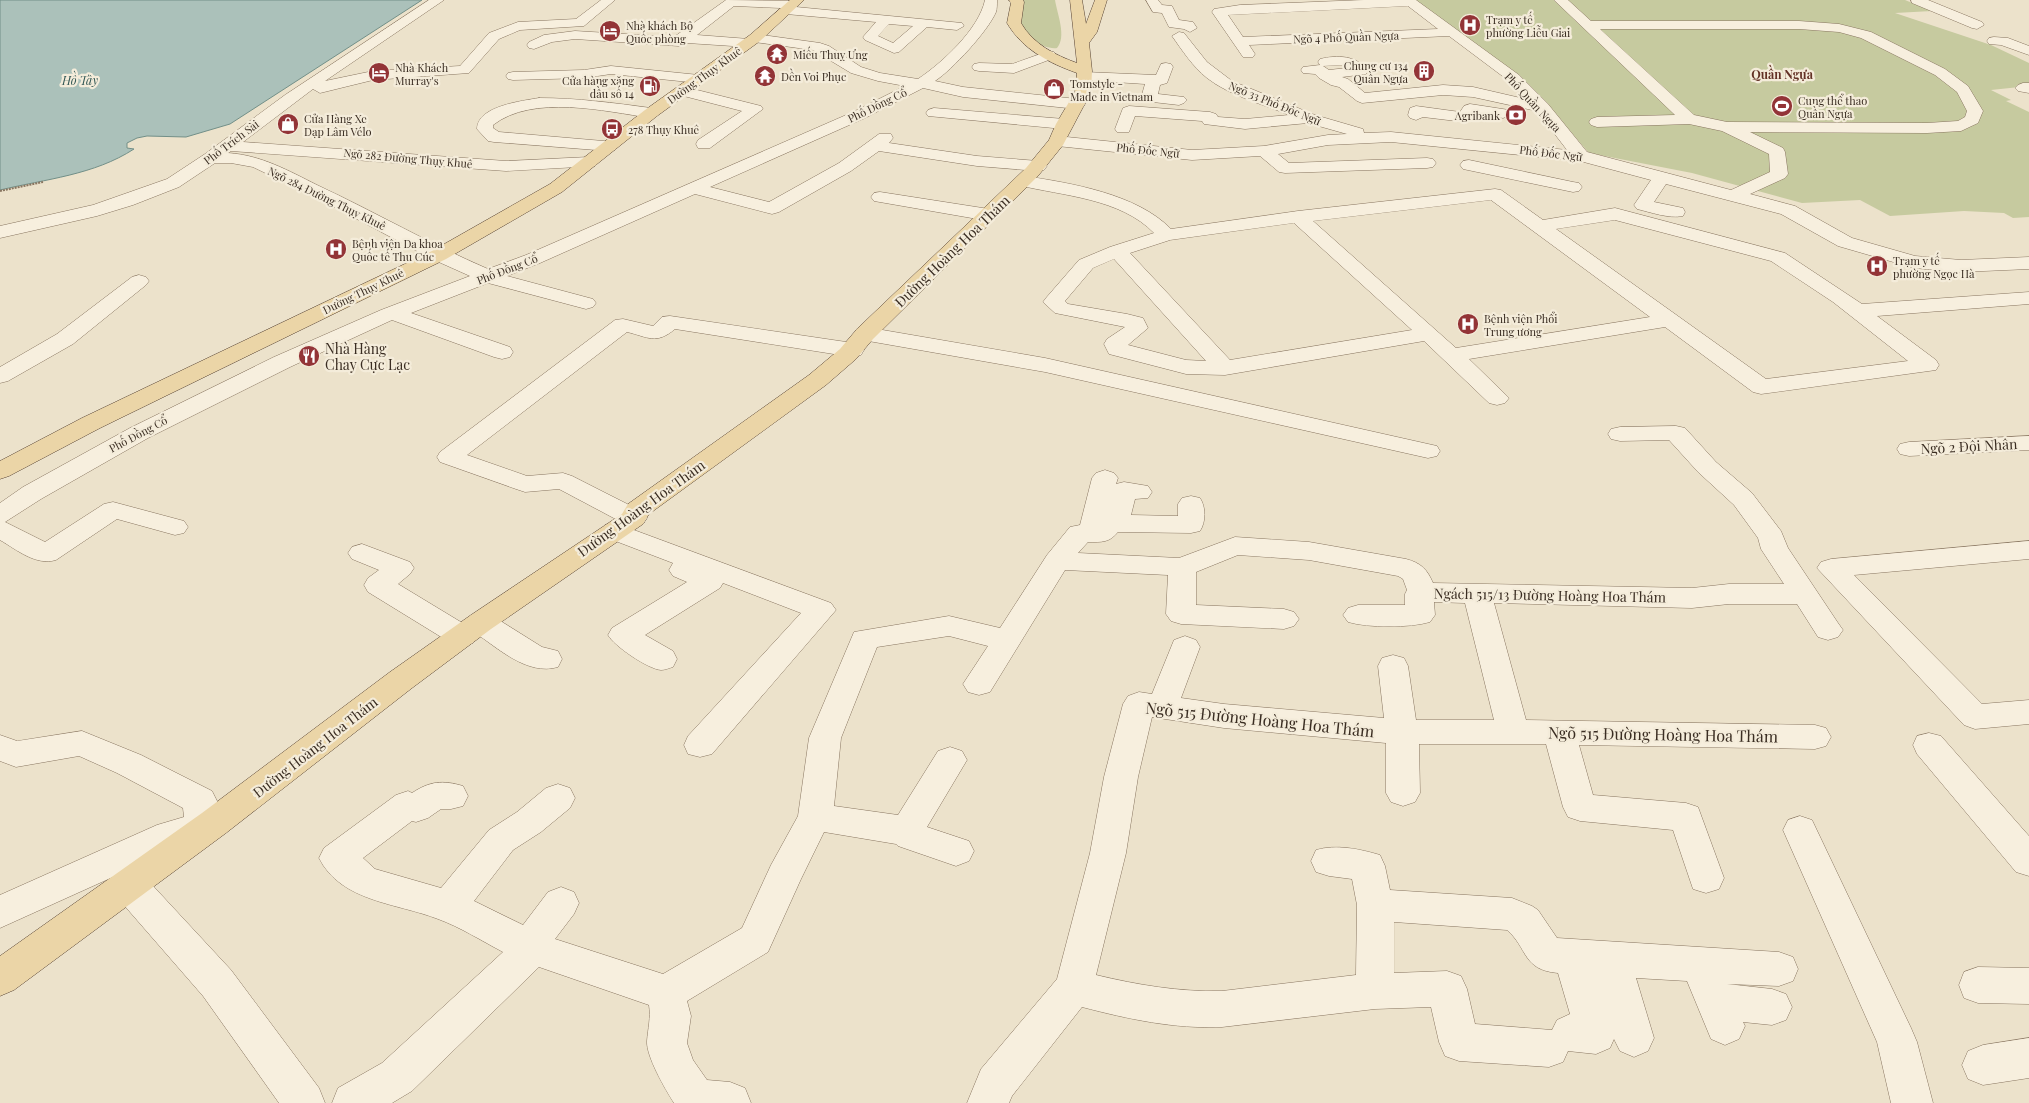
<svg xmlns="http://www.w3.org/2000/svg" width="2029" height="1103" font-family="'Playfair Display',serif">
  <rect width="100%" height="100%" fill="#ece2cb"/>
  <!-- green -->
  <g fill="#c6ca9f">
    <path d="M 1023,0 L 1055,0 C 1057,13 1067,37 1057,48 C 1044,50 1023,36 1020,22 C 1019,16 1023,9 1024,3 Z"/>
    <polygon points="1416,0 1905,0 1932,11 1895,13 1991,45 2029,63 2029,86 1991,90 2011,100 2006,101 2029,112 2029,217 2013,218 2004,213 1964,211 1890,216 1860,200 1802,203 1692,173 1589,153 1554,113"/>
  </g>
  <!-- water -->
  <path fill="#abc1ba" stroke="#728f88" d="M 0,0 L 422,0 L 230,124 L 186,137 L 147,136 L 137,138 L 127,143 L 127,148 L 134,149 C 94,175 46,179 0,190 Z"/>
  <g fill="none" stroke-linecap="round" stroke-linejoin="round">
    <!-- minor casing -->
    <g stroke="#887560" stroke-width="1">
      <g id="minor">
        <path d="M 429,0 L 444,0 L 325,81 L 373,71 L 460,66 L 489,33 L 518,22 L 576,19 L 601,0 L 615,0 L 584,26 L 520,30 L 499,39 L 469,73 L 373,80 L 320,93 L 313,89 L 243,142 L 506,161 L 589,157 L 595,158 L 598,162 L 595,166 L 506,171 L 231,151 L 228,153 C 261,155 289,171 317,185 C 375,212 430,244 488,269 L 526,255 L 853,112 L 905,86 L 878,81 L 851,73 L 813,50 L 754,42 L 753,46 L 748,47 L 687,43 L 679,46 L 575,39 L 552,42 L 534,49 L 529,48 L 527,45 L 529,42 L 544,35 L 575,31 L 674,37 L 726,0 L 791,1 L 796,2 L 798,5 L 796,7 L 962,23 L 964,26 L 957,30 L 927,27 L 899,52 L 894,53 L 865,40 L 863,37 L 876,22 L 786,14 L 781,13 L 781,8 L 734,6 L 697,35 L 749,39 L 750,35 L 755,34 L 820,43 L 829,46 L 861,67 L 880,73 L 918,79 C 942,63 979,29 985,0 L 997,0 C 997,4 997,9 996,12 C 988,31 952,70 935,81 L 963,87 L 1077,99 L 1083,101 L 1085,104 L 1083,107 L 1077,109 L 963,97 L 923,88 L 865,118 L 710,187 L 769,202 L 839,163 L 879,134 L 891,134 L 893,138 L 889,143 L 977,156 L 1038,161 L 1044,162 L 1047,166 L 1044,170 L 1038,171 L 977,166 L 879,151 L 851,171 L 779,212 L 772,214 L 695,194 L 540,263 L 507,276 L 593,299 L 596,303 L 593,307 L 586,309 L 488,283 L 411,313 L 510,347 L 513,352 L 510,357 L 502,359 L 494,357 L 392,320 L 290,367 L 148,438 L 41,499 L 5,522 L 45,542 L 104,504 L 113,502 L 184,521 L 188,527 L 184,533 L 175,535 L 117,519 L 56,560 C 36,566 17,550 0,540 L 0,503 L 23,487 L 130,428 L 274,357 L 381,310 L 470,276 L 432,259 L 323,201 L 253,167 L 231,163 L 215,163 L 179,187 L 133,205 L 97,216 L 0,238 L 0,226 L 93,205 L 167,179 L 205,154 L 285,95 ZM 889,24 L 913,26 L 893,43 L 878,36 Z"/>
        <polygon points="1146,0 1158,0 1162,5 1172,6 1179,20 1193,22 1197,28 1190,32 1184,29 1169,27 1162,13 1153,12"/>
        <path d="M 1364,0 L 1416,0 L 1519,75 L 1548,104 L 1587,152 L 1731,190 L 1770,172 L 1769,154 L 1722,131 L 1689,124 L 1597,127 L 1591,125 L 1589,122 L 1591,119 L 1597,117 L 1675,115 L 1554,0 L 1568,0 L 1591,21 L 1799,21 L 1839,24 L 1871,32 L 1945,69 L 1968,86 L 1983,111 L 1978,123 L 1961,131 L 1927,133 L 1750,132 L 1783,148 L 1785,152 L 1788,174 L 1785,178 L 1750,194 L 1795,206 L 1852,238 L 1915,256 L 1961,260 L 2029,257 L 2029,269 L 1961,272 L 1914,268 L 1838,246 L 1781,214 L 1666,184 L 1654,202 L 1683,208 L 1685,212 L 1683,216 C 1669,219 1650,212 1637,209 L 1634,205 L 1651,180 L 1580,161 L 1391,142 L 1328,145 L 1278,154 L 1289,163 L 1427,158 L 1433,159 L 1436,163 L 1433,167 L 1427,168 L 1285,173 L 1279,172 L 1260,156 L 1192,160 L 1057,146 L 1051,145 L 1049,141 L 1051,137 L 1057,136 L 1192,150 L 1264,146 L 1328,135 L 1347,134 L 1308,123 L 1245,129 L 1204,124 L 1202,121 L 1135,116 L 1129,132 L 1117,132 L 1115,129 L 1123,108 L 1129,106 L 1210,112 L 1216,114 L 1218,117 L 1245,119 L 1289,115 C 1263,104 1230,96 1207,78 C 1193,67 1182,50 1172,36 L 1179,32 L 1184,33 L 1207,62 L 1232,81 L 1315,115 L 1363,129 L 1364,133 L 1391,132 L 1567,150 L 1537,111 L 1473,97 L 1443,95 L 1362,103 L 1357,101 L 1339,87 L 1331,85 L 1319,78 L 1315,74 L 1303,73 L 1301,70 L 1303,67 L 1320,65 L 1318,62 L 1320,59 C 1337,55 1357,55 1368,71 L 1366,74 L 1342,77 L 1348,79 L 1365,93 L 1443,85 L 1473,87 L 1525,99 L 1509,81 L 1449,36 L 1249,45 L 1255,54 L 1253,57 L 1243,57 L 1212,12 L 1214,9 L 1240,5 ZM 1408,6 L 1438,29 L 1243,37 L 1228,15 ZM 1600,29 L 1799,29 L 1839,32 L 1861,38 L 1935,75 L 1957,92 L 1967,111 L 1965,117 L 1958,121 L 1927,123 L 1727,122 L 1694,115 ZM 1344,65 L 1347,68 L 1329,70 L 1323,66 Z"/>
        <polygon points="1911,0 1928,0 1982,22 1984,25 1977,29 1972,28 1912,3"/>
        <polygon points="1994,37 2008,38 2029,46 2029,55 2001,45 1989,44 1987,41 1989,38"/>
        <polygon points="1049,51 1054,52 1056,55 1054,58 1014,73 979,71 974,70 972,67 974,64 979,63 1012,64"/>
        <polygon points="1166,63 1171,64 1173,67 1167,83 1160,85 1158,94 1184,97 1187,100 1184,103 1179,105 1144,101 1141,98 1145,84 1084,80 1079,79 1077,76 1079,73 1084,72 1156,75 1161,64"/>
        <polygon points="611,66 699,75 704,76 706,79 704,82 699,83 611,74 584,78 513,80 508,79 506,76 508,73 513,72 584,70"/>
        <polygon points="2023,83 2029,83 2029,93 2018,91 2015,88 2018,85"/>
        <polygon points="681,86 761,106 763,109 710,148 698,148 696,144 698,140 742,111 676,94 673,91 676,88"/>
        <path d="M 539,98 C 577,98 614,103 651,108 L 657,110 L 659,113 L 657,116 L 651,118 C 604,111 533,94 493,125 L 493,128 L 499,132 L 615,142 L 617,146 L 615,150 L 609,151 L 494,142 L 488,141 L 477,129 C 477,106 522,101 539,98 Z"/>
        <polygon points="1470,104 1509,110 1511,113 1509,116 1503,118 1475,114 1471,120 1465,122 1423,117 1416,120 1410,118 1408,115 1410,108 1416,106 1460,112 1464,106"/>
        <polygon points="934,108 1064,119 1070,121 1072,124 1070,127 1064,129 928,116 926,113 928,110"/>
        <polygon points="1469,160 1573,182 1579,183 1582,187 1579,191 1573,192 1463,169 1460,165 1463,161"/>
        <path d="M 1024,176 C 1071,183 1137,194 1171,229 L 1298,211 L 1495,189 L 1501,190 L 1543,220 L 1615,208 L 1785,253 L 1862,304 L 2029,292 L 2029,304 L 1877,316 L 1936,360 L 1939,365 L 1936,370 L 1761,394 L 1753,392 L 1665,327 L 1469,359 L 1509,398 L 1505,403 L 1497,405 L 1489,403 L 1424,341 L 1225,375 L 1186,374 L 1109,354 L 1104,344 L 1107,339 L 1125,327 L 1055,313 L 1043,302 L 1046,298 L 1079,260 L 1110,247 L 1154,233 C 1120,198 1063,196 1018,185 L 1015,181 L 1018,177 ZM 1491,200 L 1650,317 L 1456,348 L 1313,221 ZM 1615,220 L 1771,261 L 1833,302 L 1908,361 L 1766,379 L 1556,229 ZM 1294,223 L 1412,330 L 1230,360 L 1130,253 L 1170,240 ZM 1114,259 L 1206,361 L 1186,360 L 1128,345 L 1148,328 L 1143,318 L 1127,314 L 1068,304 L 1065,301 L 1093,268 Z"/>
        <polygon points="880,192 989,209 996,211 998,215 996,219 989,221 874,201 871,197 874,193"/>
        <polygon points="139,275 146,277 149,281 146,285 73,344 8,381 0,383 0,367 57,334 132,277"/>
        <path d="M 670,316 L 853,343 L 861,345 L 864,350 L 861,355 L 853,357 L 675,329 C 656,345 648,337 627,332 L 467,455 L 527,476 L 563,473 L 572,476 L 643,512 L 647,518 L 643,524 L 634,526 L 625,524 L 559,489 L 525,492 L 516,489 L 440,462 L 437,457 L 440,452 L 615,320 L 623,319 L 653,326 L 662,317 Z"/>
        <polygon points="865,327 1045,358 1428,444 1437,446 1440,451 1437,456 1428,458 1045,372 857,339 854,334 857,329"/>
        <path d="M 1676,426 L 1685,428 L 1716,462 L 1752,493 L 1781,531 L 1788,548 L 1838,623 L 1843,630 L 1838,637 L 1828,640 L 1818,637 L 1797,604 L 1729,604 L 1692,608 L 1494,603 L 1526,720 L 1815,725 L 1826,728 L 1831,737 L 1826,746 L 1815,749 L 1579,745 L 1593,795 L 1686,803 L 1698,807 L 1724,878 L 1719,889 L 1706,893 L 1693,889 L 1673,830 L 1580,821 L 1568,817 L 1563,807 L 1546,744 L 1419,744 L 1420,793 L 1415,802 L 1403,806 L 1391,802 L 1386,793 L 1386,743 L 1224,728 L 1152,717 L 1138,777 L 1126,853 L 1096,975 C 1138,985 1179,992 1222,991 L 1356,975 L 1357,905 L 1352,879 L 1329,876 L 1316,872 L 1311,861 L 1316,850 C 1336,844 1360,849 1380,855 L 1385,866 L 1390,890 L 1512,898 L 1532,906 L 1538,910 L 1557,938 L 1779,952 L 1793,957 L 1798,969 L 1793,981 L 1779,986 L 1727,984 L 1772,989 L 1786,994 L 1792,1007 L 1786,1020 L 1772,1025 L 1743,1022 L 1745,1026 L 1739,1039 L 1725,1045 L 1711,1039 L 1687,981 L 1636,978 L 1654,1038 L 1648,1051 L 1634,1057 L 1620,1051 L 1614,1039 L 1610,1048 L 1596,1054 L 1568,1051 L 1563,1062 L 1549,1067 L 1459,1061 L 1445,1056 L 1439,1042 L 1431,1007 L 1375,1009 L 1222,1027 C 1174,1029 1128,1019 1082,1007 L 1012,1096 L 1009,1103 L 967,1103 L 981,1069 L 1057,979 L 1090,853 L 1104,777 L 1123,704 L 1128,696 L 1139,692 L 1152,694 L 1174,640 L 1185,636 L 1196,640 L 1200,647 L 1181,698 L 1224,704 L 1384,718 L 1378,666 L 1382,658 L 1393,655 L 1404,658 L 1408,666 L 1416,720 L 1494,720 L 1465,603 L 1434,602 L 1435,615 L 1430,622 C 1410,628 1368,628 1348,622 L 1343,615 L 1348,608 L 1358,605 L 1405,605 L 1405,594 L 1407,590 L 1403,579 L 1398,576 L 1309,560 L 1238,555 L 1196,572 L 1196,605 L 1284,609 L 1294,612 L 1299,619 L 1294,626 L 1284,629 L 1181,624 L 1171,621 L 1166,614 L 1168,575 L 1065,570 L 990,692 L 979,695 L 968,692 L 963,684 L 988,646 L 949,636 L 877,647 L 841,738 L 834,806 L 898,815 L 938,751 L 950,747 L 962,751 L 967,760 L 927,827 L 969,841 L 974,851 L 969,861 L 956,866 L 898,846 L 896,844 L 824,832 L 801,879 L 768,952 L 687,1001 L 691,1016 L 687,1043 L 693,1060 L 707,1080 L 730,1082 L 745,1088 L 751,1103 L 674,1103 C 665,1089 646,1056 647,1041 C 648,1028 651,1018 649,1005 L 539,967 L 412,1091 L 392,1103 L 332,1103 L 338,1088 L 382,1063 L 503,952 C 482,941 460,927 438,919 C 397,903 341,902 319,858 L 324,848 L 396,795 L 408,791 L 412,793 C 430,781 443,780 463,786 L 468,796 L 463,806 L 451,809 L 441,809 L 428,818 L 416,822 L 412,821 L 363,858 L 375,869 L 441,888 L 489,830 L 517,812 L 546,788 L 558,784 L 570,788 L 575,798 L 570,808 L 541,832 L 513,850 L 474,901 L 523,925 L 548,892 L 561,887 L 574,892 L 579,903 L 574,914 L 555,939 L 663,974 L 742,928 L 771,865 L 798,816 L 809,738 L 854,632 L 949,616 L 1000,628 L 1047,555 L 1070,527 L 1080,525 L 1092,478 L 1096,473 L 1105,470 L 1114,473 L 1118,478 L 1116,484 L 1124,482 L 1148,486 L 1152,492 L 1148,498 L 1135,499 L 1131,515 L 1178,516 L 1178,504 L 1182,498 L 1191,496 L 1200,498 C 1206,507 1206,522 1200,531 L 1191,533 L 1118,532 C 1109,543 1102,542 1088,542 L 1078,553 L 1179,558 L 1235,537 L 1309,542 L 1406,559 C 1421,563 1427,569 1433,583 L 1692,588 L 1729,584 L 1784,584 L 1761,549 L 1758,538 L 1734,505 L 1698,472 L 1669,440 L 1620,441 L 1611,439 L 1608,434 L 1611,429 L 1620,427 ZM 1394,922 L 1507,930 C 1528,948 1522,970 1558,973 L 1570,1014 L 1557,1020 L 1552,1030 L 1475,1024 L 1467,989 L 1461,976 L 1447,971 L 1394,973 Z"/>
        <polygon points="2029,436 2029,450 1909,456 1900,454 1897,449 1900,444 1909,442"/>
        <path d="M 615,523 L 831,603 L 836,610 L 712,754 L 700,757 L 688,754 L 684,745 L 688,736 L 801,613 L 723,583 L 720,588 L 645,635 L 673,651 L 677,659 L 673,667 C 669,668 665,670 661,670 C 648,669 614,646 608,635 L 612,628 L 687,582 L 673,576 L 669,570 L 673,563 L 605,537 L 602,531 L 605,525 Z"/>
        <polygon points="2029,541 2029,559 1854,575 1982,704 2029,700 2029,724 1975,729 1964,725 1817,568 1821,562 1831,559"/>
        <path d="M 362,544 L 410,562 L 414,568 L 410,574 L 398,584 L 469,627 L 466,622 L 471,615 L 481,612 L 491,615 L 542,647 L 558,651 L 562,659 L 558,667 C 527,676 498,648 474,632 L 477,636 L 473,643 L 462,646 L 451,643 L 368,592 L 364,585 L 368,578 L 379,570 L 352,559 L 348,553 L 352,547 Z"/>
        <polygon points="82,731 141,755 212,791 217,801 218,809 226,813 231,823 226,833 177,847 128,870 142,874 231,970 319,1088 325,1103 279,1103 203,996 116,896 111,885 115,876 0,928 0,895 157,825 184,817 183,808 117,773 79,756 16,767 0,761 0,735 17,741"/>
        <polygon points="1929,733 1941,736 2029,836 2029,876 2016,872 1917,754 1913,745 1917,736"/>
        <polygon points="1800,816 1812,820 1911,1028 1917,1042 1933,1103 1891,1103 1877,1042 1783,830 1788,820"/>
        <polygon points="1978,967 2029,968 2029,1004 1978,1003 1964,998 1959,985 1964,972"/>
        <polygon points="2029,1038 2029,1078 1983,1085 1968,1079 1962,1065 1968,1051 1983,1045"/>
      </g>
    </g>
    <!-- major casing -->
    <g stroke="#574334" stroke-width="1">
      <g id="major">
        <polygon points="790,0 804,0 760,41 657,116 562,192 446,259 100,428 9,476 0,479 0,461 82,418 432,251 550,184 645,110 750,35"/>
        <path d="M 1009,0 L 1023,0 L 1024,2 L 1021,23 C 1033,44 1055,55 1077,63 L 1070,0 L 1082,0 L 1086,24 L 1095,0 L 1107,0 L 1097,32 L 1089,43 L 1092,71 L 1091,92 L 1063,145 L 1038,176 L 873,339 L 856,359 L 826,385 L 649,514 L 643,524 L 491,629 L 412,688 L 226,833 L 14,990 L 0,996 L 0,956 L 202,813 L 390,672 L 471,615 L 622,514 L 628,504 L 809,375 L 840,349 L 857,329 L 1026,168 L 1049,140 L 1056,124 L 1075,92 L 1077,73 C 1049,63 1023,50 1007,23 L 1011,3 Z"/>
      </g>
    </g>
    <!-- path -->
    <polyline stroke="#887560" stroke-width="2" stroke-dasharray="2 1" stroke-linecap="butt" points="0,191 43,182"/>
    <!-- minor -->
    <use href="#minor" fill="#f7efde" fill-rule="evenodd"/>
    <!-- major -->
    <use href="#major" fill="#ebd5a7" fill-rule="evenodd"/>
  </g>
  <!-- icons -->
  <defs>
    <g id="hospital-disc" transform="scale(1.125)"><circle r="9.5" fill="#933437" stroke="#f4ecda"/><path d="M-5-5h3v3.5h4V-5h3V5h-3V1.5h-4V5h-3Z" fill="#fff"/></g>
    <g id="hotel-disc" transform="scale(1.125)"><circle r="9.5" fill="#933437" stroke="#f4ecda"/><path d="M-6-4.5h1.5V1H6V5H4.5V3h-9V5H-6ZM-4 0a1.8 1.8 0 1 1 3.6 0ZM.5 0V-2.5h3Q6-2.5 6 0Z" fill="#fff"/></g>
    <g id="temple-disc" transform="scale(1.125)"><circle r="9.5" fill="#933437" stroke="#f4ecda"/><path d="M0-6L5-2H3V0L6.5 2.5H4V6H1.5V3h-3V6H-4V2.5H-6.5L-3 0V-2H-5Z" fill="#fff"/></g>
    <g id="building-disc" transform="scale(1.125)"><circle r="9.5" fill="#933437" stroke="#f4ecda"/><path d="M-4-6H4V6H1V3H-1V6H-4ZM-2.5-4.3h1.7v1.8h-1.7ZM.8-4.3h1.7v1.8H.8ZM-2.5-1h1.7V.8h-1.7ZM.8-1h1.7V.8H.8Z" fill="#fff"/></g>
    <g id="fuel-disc" transform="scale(1.125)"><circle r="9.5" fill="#933437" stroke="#f4ecda"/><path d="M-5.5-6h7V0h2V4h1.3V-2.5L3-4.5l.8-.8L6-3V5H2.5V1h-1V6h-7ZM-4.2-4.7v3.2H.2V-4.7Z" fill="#fff"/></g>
    <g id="shop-disc" transform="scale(1.125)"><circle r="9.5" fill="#933437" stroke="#f4ecda"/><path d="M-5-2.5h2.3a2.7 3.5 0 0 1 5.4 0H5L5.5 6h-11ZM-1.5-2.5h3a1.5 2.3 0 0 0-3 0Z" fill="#fff"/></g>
    <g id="stadium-disc" transform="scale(1.125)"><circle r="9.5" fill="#933437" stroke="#f4ecda"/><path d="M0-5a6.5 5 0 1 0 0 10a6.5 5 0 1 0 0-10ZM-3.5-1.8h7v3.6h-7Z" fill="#fff"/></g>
    <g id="bank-disc" transform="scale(1.125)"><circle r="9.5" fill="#933437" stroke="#f4ecda"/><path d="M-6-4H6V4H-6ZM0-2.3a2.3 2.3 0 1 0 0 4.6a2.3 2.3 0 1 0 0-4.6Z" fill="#fff"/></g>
    <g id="bus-disc" transform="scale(1.125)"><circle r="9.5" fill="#933437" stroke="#f4ecda"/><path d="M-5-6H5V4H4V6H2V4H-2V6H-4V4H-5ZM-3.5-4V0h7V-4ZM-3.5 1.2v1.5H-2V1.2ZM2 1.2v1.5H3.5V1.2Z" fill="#fff"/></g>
    <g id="restaurant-disc" transform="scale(1.125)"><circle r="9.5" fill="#933437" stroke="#f4ecda"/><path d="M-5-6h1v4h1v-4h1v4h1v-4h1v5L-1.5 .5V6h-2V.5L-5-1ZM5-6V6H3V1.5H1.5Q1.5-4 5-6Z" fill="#fff"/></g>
  </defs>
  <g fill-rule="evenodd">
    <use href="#hospital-disc" x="1470" y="25"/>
    <use href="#hotel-disc" x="610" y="31"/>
    <use href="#temple-disc" x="777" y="54"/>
    <use href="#building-disc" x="1424" y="71"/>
    <use href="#hotel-disc" x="379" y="73"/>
    <use href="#temple-disc" x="765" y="76"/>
    <use href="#fuel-disc" x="650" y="86"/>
    <use href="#shop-disc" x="1054" y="89"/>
    <use href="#stadium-disc" x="1782" y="106"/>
    <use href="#bank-disc" x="1516" y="115"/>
    <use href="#shop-disc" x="288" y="124"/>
    <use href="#bus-disc" x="612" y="129"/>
    <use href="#hospital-disc" x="336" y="249"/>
    <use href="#hospital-disc" x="1877" y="266"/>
    <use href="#hospital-disc" x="1468" y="324"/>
    <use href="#restaurant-disc" x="309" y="356"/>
  </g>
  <g text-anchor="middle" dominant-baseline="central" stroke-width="4.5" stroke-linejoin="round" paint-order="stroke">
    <!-- far-poi labels -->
    <g font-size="11" fill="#3a2d22" stroke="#f4ecda" text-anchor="start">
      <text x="1486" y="19">Trạm y tế<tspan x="1486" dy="13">phường Liễu Giai</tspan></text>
      <text x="626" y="25">Nhà khách Bộ<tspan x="626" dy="13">Quốc phòng</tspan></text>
      <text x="793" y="54">Miếu Thuỵ Ưng</text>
      <text x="1408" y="65" text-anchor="end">Chung cư 134<tspan x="1408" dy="13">Quần Ngựa</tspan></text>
      <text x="395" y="67">Nhà Khách<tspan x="395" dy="13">Murray's</tspan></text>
      <text x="781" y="76">Đền Voi Phục</text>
      <text x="634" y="80" text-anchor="end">Cửa hàng xăng<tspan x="634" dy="13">dầu số 14</tspan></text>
      <text x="1070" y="83">Tomstyle -<tspan x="1070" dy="13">Made in Vietnam</tspan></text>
      <text x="1798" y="100">Cung thể thao<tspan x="1798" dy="13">Quần Ngựa</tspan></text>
      <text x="1500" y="115" text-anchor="end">Agribank</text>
      <text x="304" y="118">Cửa Hàng Xe<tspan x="304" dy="13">Đạp Lâm Vélo</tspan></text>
      <text x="628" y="129">278 Thụy Khuê</text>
      <text x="352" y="243">Bệnh viện Đa khoa<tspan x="352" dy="13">Quốc tế Thu Cúc</tspan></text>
      <text x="1893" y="260">Trạm y tế<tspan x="1893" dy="13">phường Ngọc Hà</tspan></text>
      <text x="1484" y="318">Bệnh viện Phổi<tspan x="1484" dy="13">Trung ương</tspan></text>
    </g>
    <!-- far-street labels -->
    <g font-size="11" fill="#3a2d22" stroke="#f4ecda">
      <text transform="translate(1346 37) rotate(-2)">Ngõ 4 Phố Quần Ngựa</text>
      <text transform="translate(704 75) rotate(-36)">Đường Thụy Khuê</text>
      <text transform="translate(1533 102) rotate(47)">Phố Quần Ngựa</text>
      <text transform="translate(1275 103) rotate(22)">Ngõ 33 Phố Đốc Ngữ</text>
      <text transform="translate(877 105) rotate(-26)">Phố Đồng Cổ</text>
      <text transform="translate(231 142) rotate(-37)">Phố Trích Sài</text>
      <text transform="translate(1148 150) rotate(6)">Phố Đốc Ngữ</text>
      <text transform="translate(1551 153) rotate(7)">Phố Đốc Ngữ</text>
      <text transform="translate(408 158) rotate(5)">Ngõ 282 Đường Thụy Khuê</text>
      <text transform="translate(327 198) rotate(26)">Ngõ 284 Đường Thụy Khuê</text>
      <text transform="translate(507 269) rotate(-21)">Phố Đồng Cổ</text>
      <text transform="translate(363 291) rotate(-26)">Đường Thụy Khuê</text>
      <text transform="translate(138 434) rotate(-28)">Phố Đồng Cổ</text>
    </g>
    <!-- far-neighbourhood labels -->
    <g font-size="12" font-weight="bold" fill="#633125" stroke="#f4ecda">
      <text x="1782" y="74">Quần Ngựa</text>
    </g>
    <!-- far-water labels -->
    <g font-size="12" font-style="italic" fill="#335855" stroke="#f4ecda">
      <text x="80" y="80">Hồ Tây</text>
    </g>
    <!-- street labels -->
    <g font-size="14" fill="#3a2d22" stroke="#f4ecda">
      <text transform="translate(952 251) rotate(-44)">Đường Hoàng Hoa Thám</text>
      <text transform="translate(1969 446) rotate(-3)">Ngõ 2 Đội Nhân</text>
      <text transform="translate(641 508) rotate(-36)">Đường Hoàng Hoa Thám</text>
      <text transform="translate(1550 595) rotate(1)">Ngách 515/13 Đường Hoàng Hoa Thám</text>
      <text transform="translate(315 747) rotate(-38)">Đường Hoàng Hoa Thám</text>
    </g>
    <!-- poi labels -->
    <g font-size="14" fill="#3a2d22" stroke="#f4ecda" text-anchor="start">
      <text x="325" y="348">Nhà Hàng<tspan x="325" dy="16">Chay Cực Lạc</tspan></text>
    </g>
    <!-- near-street labels -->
    <g font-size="16" fill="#3a2d22" stroke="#f4ecda">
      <text transform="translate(1260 719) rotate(6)">Ngõ 515 Đường Hoàng Hoa Thám</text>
      <text transform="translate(1663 734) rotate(1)">Ngõ 515 Đường Hoàng Hoa Thám</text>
    </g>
  </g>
</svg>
